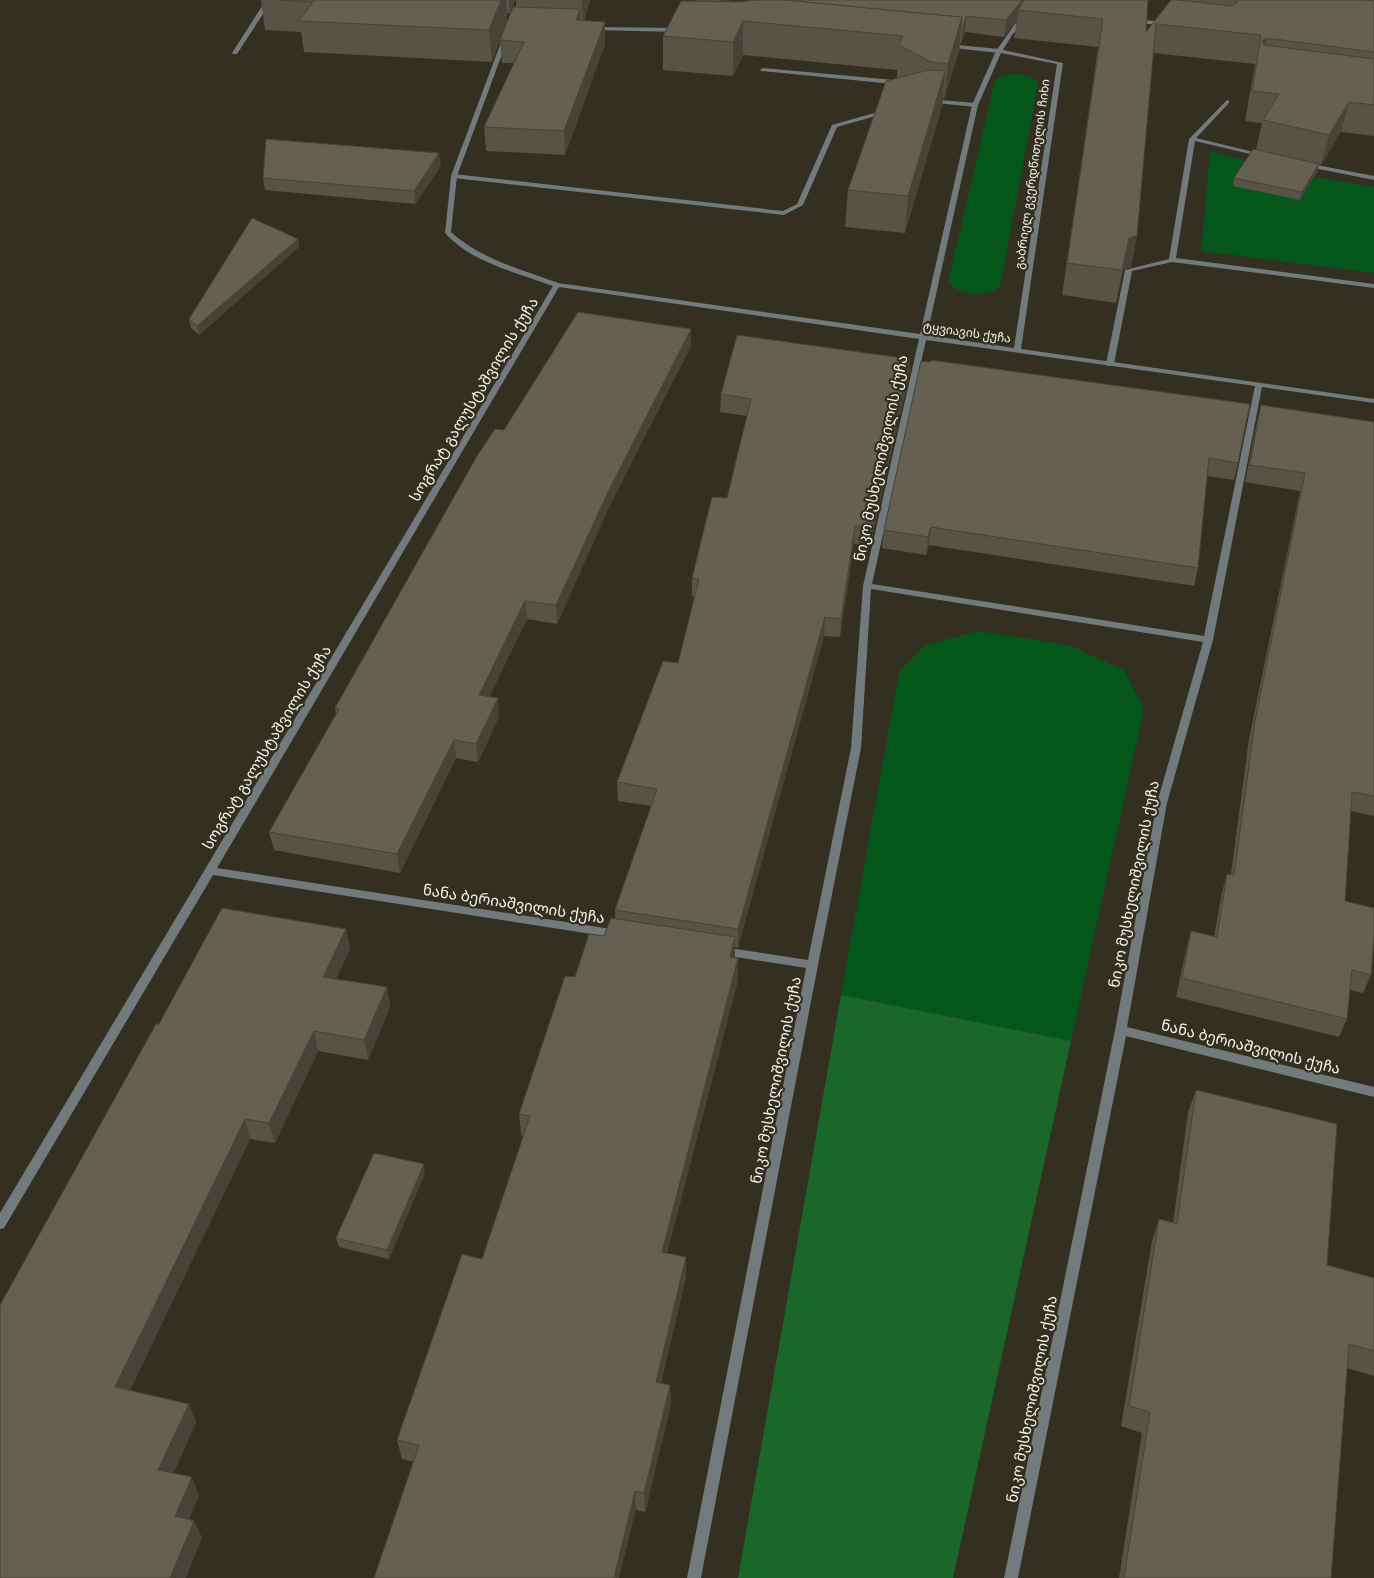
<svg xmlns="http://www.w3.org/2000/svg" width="1374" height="1578" font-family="Lato,'Noto Sans Georgian',sans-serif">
  <rect width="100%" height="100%" fill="#332f21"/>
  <!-- green -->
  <g fill="#05561a">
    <path d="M 1012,74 C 1022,75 1032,75 1038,84 L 1000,287 C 984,299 961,296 948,282 L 995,80 L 1002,76 Z"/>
    <polygon points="1210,152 1220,153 1266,168 1374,187 1374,273 1201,251"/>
    <polygon points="978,631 1069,645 1124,670 1144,709 1071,1041 841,995 899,672 926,645"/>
  </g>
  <!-- forest -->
  <polygon fill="#1b6729" points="841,995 1071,1041 953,1578 738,1578"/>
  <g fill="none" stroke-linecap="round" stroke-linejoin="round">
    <!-- lane -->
    <g fill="#717a7c" fill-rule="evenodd">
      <polygon points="266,0 272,0 237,54 233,54 232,53"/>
      <polygon points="1133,19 1166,22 1169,24 1166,26 1131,22 1131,20"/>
      <polygon points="591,27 679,28 682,30 679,32 593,30 591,29"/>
      <polygon points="947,44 999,49 1002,51 999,53 945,47 945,45"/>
      <polygon points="763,68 894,80 902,85 899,87 893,84 761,71 760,70"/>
      <polygon points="929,99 975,103 978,105 975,107 927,102 927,100"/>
      <polygon points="1227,100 1229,101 1229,103 1196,138 1266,155 1263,157 1195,141 1176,258 1374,284 1374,288 1172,262 1132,271 1114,364 1113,366 1107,366 1106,364 1125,270 1169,259 1189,139"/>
      <polygon points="888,109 890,110 890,112 837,127 803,205 784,215 454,178 451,176 454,174 783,211 797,204 832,125"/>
      <polygon points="1306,163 1374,176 1374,180 1304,166 1303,165"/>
    </g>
    <!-- street -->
    <path fill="#717a7c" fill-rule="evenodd" d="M 1024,17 L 1027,19 L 1012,35 L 1003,50 L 1063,63 L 1021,349 L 1374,399 L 1374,403 L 1262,387 L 1213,640 L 1167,803 L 1127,1027 L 1374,1087 L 1374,1097 L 1126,1036 L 1018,1578 L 1004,1578 L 1115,1030 L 1157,803 L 1203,642 L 871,589 L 861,748 L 818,965 L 701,1578 L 687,1578 L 806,968 L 723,955 L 719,954 L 718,951 L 719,948 L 723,947 L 808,960 L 851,748 L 863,586 L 919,339 L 559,287 L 217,868 L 617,930 L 621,931 L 622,934 L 621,937 L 617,938 L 213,875 L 4,1228 L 0,1229 L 0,1213 L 553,286 C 516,272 472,263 445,233 L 451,176 L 503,37 L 508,38 L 457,176 L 451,232 C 482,260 521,269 558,283 L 920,334 L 972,105 L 996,51 L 1015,24 ZM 1001,53 L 1057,64 L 1014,348 L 927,335 L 978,105 ZM 926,340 L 1255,386 L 1204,636 L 872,584 Z"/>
  </g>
  <!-- wall -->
  <g fill="#575346">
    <polygon points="261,0 515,0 510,13 507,13 507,21 492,62 304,52 301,32 265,30"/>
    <polygon points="516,0 590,0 584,21 605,44 565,155 486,151 484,127 514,63 502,63 500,40 516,7"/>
    <polygon points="1148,0 1146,32 1171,0 1374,0 1374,136 1341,132 1321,165 1319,164 1317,172 1300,200 1233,186 1234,178 1256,149 1262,123 1245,121 1255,64 1153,53 1137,235 1131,267 1123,270 1116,303 1062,295 1098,47 1014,38 1017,20 1004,37 965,32 961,43 960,43 959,51 944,99 943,98 942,106 905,233 845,227 848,190 897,78 897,70 743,55 733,76 663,70 663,36 741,2"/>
    <polygon points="441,166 415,204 265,190 263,178"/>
    <polygon points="298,239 299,247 199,335 191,328 189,319"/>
    <polygon points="691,346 609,507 557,624 527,619 489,697 499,717 478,762 456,758 400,873 274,850 269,832 336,714 335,708 504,430"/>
    <polygon points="921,361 1238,463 1234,480 1207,476 1198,568 1194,586 929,545 926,555 882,548 884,530"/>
    <polygon points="909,376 870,546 854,544 840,637 824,636 738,947 735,947 735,958 738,958 738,980 667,1253 686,1277 661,1383 670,1385 671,1404 645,1512 402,1459 397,1440 482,1259 524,1136 521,1135 519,1114 575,977 604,936 615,918 615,910 651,806 618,801 617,782 678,663 695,596 692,596 692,578 727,498 747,416 720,412 721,394"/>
    <polygon points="1261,405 1374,422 1374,816 1351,811 1345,901 1371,975 1363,993 1350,990 1347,1019 1339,1037 1176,997 1186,950 1191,931 1214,937 1222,892 1227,874 1231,874 1249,739 1300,491 1245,482 1257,422"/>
    <polygon points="346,929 350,949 336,979 387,987 390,1007 368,1060 318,1051 275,1143 250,1139 130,1390 189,1404 196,1422 173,1474 199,1495 189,1519 194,1521 202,1538 0,1578 159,1024"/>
    <polygon points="1196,1090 1327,1265 1374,1278 1374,1376 1347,1368 1331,1578 1119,1578 1142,1433 1121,1426 1152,1241 1159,1219 1173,1223 1188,1112"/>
    <polygon points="425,1173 389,1259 339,1247 336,1238"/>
  </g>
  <!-- shaded-wall -->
  <g fill="#474339">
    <polygon points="501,0 506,0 507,21 492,62 489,30"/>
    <polygon points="509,0 515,0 510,13"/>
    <polygon points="582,0 590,0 583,23"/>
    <polygon points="1022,0 1065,0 1018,10 1017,20 1004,37 1006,20"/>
    <polygon points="580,9 581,31 576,20"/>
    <polygon points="966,16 965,32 961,43 963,27"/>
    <polygon points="962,17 959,51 944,99 948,64"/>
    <polygon points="737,21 743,21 743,55 733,76 733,42"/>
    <polygon points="605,22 605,44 565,155 564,131"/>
    <polygon points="1267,38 1260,67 1262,41"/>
    <polygon points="945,71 942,106 905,233 908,196"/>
    <polygon points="1349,102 1341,132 1321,165 1329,135"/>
    <polygon points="439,153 441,166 415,204 414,191"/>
    <polygon points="1319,164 1317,172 1300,200 1302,192"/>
    <polygon points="1137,235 1131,267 1123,270 1116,303 1129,238"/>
    <polygon points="298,239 299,247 199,335 197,326"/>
    <polygon points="691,329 691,346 609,507 557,624 556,605 609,490"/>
    <polygon points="910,359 909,376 870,546 872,528"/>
    <polygon points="855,526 854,544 840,637 841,619"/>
    <polygon points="931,527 929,545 926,555 928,537"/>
    <polygon points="525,601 527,619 481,714 479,695"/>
    <polygon points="825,617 824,636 738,947 738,929"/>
    <polygon points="498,698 499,717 478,762 476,744"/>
    <polygon points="454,740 456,758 400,873 397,854"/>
    <polygon points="346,929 350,949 328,997 323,977"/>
    <polygon points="735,937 735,959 730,957"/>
    <polygon points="738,958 738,980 662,1273 662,1252"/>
    <polygon points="387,987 390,1007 368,1060 364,1040"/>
    <polygon points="314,1031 318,1051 275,1143 269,1123"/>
    <polygon points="245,1119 250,1139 123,1405 115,1387"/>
    <polygon points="424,1164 425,1173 389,1259 387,1250"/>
    <polygon points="686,1257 686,1277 656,1402 656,1382"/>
    <polygon points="670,1385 671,1404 645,1512 644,1493"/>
    <polygon points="189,1404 196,1422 166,1488 158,1470"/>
    <polygon points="192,1477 199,1495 183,1533 175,1516"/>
    <polygon points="635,1491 636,1509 619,1578 614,1578"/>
    <polygon points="194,1521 202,1538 186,1578 170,1578"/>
  </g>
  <!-- building -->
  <g fill="#656051" stroke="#474339">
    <polygon points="279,0 501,0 489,30 299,21 313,2"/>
    <polygon points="694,0 720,0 741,2 694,1"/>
    <polygon points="756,0 786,0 962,17 948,64 931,62 899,45 903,36 743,21 733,42 663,36 681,1 738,2"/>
    <polygon points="786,0 1022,0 1006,20 966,16 963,27 961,27 962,17"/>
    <polygon points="1024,0 1148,0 1146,32 1171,0 1178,0 1232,6 1237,2 1234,0 1364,0 1374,1 1374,52 1267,38 1262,41 1264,45 1374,59 1374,105 1349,102 1329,135 1263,120 1279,94 1252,91 1261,35 1156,24 1137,235 1129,238 1122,270 1067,263 1103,19 1018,10"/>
    <polygon points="513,7 580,9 576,20 605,22 564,131 484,127 524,42 500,40"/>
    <polygon points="929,70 945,71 908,196 848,190 886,81"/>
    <polygon points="266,139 439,153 414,191 263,178"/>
    <polygon points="1253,149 1319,164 1302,192 1234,178"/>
    <polygon points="252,218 298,239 197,326 189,319"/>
    <polygon points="578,312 691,329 609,490 556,605 525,601 479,695 498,698 476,744 454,740 397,854 269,832 339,709 335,708 477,456 495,429 504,430"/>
    <polygon points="737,335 910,359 872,528 855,526 841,619 825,617 738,929 615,910 657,789 617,782 663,661 678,663 699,579 692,578 712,497 727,498 751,399 721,394"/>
    <polygon points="931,360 1250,404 1238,463 1209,458 1198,568 931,527 928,537 884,530 921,361 931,362"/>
    <polygon points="1261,405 1374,422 1374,796 1352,792 1345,901 1374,908 1374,937 1371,975 1352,970 1347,1019 1182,978 1191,931 1217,937 1227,874 1234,875 1255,721 1305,473 1250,465"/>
    <polygon points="222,908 346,929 323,977 387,987 364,1040 314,1031 269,1123 245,1119 115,1387 189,1404 158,1470 192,1477 175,1516 194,1521 170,1578 0,1578 0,1305 156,1024 159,1024"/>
    <polygon points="611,918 735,937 730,957 738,958 662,1252 686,1257 656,1382 670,1385 644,1493 635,1491 614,1578 374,1578 419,1445 397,1440 462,1254 482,1259 530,1116 519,1114 565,976 575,977 589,934 604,936"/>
    <polygon points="1196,1090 1337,1124 1327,1265 1374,1278 1374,1351 1349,1344 1331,1578 1124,1578 1150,1412 1129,1406 1159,1219 1177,1224"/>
    <polygon points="374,1153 424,1164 387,1250 336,1238"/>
  </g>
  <g text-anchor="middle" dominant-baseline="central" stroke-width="4.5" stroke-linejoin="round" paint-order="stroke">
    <!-- far-street labels -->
    <g font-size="12" fill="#f7f5eb" stroke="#332f21">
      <text transform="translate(1032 174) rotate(-82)">გაბრიელ გვერდწითელის ჩიხი</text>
      <text transform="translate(967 332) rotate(8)">ტყვიავის ქუჩა</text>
    </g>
    <!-- street labels -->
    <g font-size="15" fill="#f7f5eb" stroke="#332f21">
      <text transform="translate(473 399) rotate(-59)">სოგრატ გალუსტაშვილის ქუჩა</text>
      <text transform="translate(880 458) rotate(-78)">ნიკო მუსხელიშვილის ქუჩა</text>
      <text transform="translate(266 747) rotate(-59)">სოგრატ გალუსტაშვილის ქუჩა</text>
      <text transform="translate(1133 884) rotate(-79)">ნიკო მუსხელიშვილის ქუჩა</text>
      <text transform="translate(514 903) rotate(9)">ნანა ბერიაშვილის ქუჩა</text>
      <text transform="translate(1251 1046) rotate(14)">ნანა ბერიაშვილის ქუჩა</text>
      <text transform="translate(775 1080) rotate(-79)">ნიკო მუსხელიშვილის ქუჩა</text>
      <text transform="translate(1031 1399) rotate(-79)">ნიკო მუსხელიშვილის ქუჩა</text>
    </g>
  </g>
</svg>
